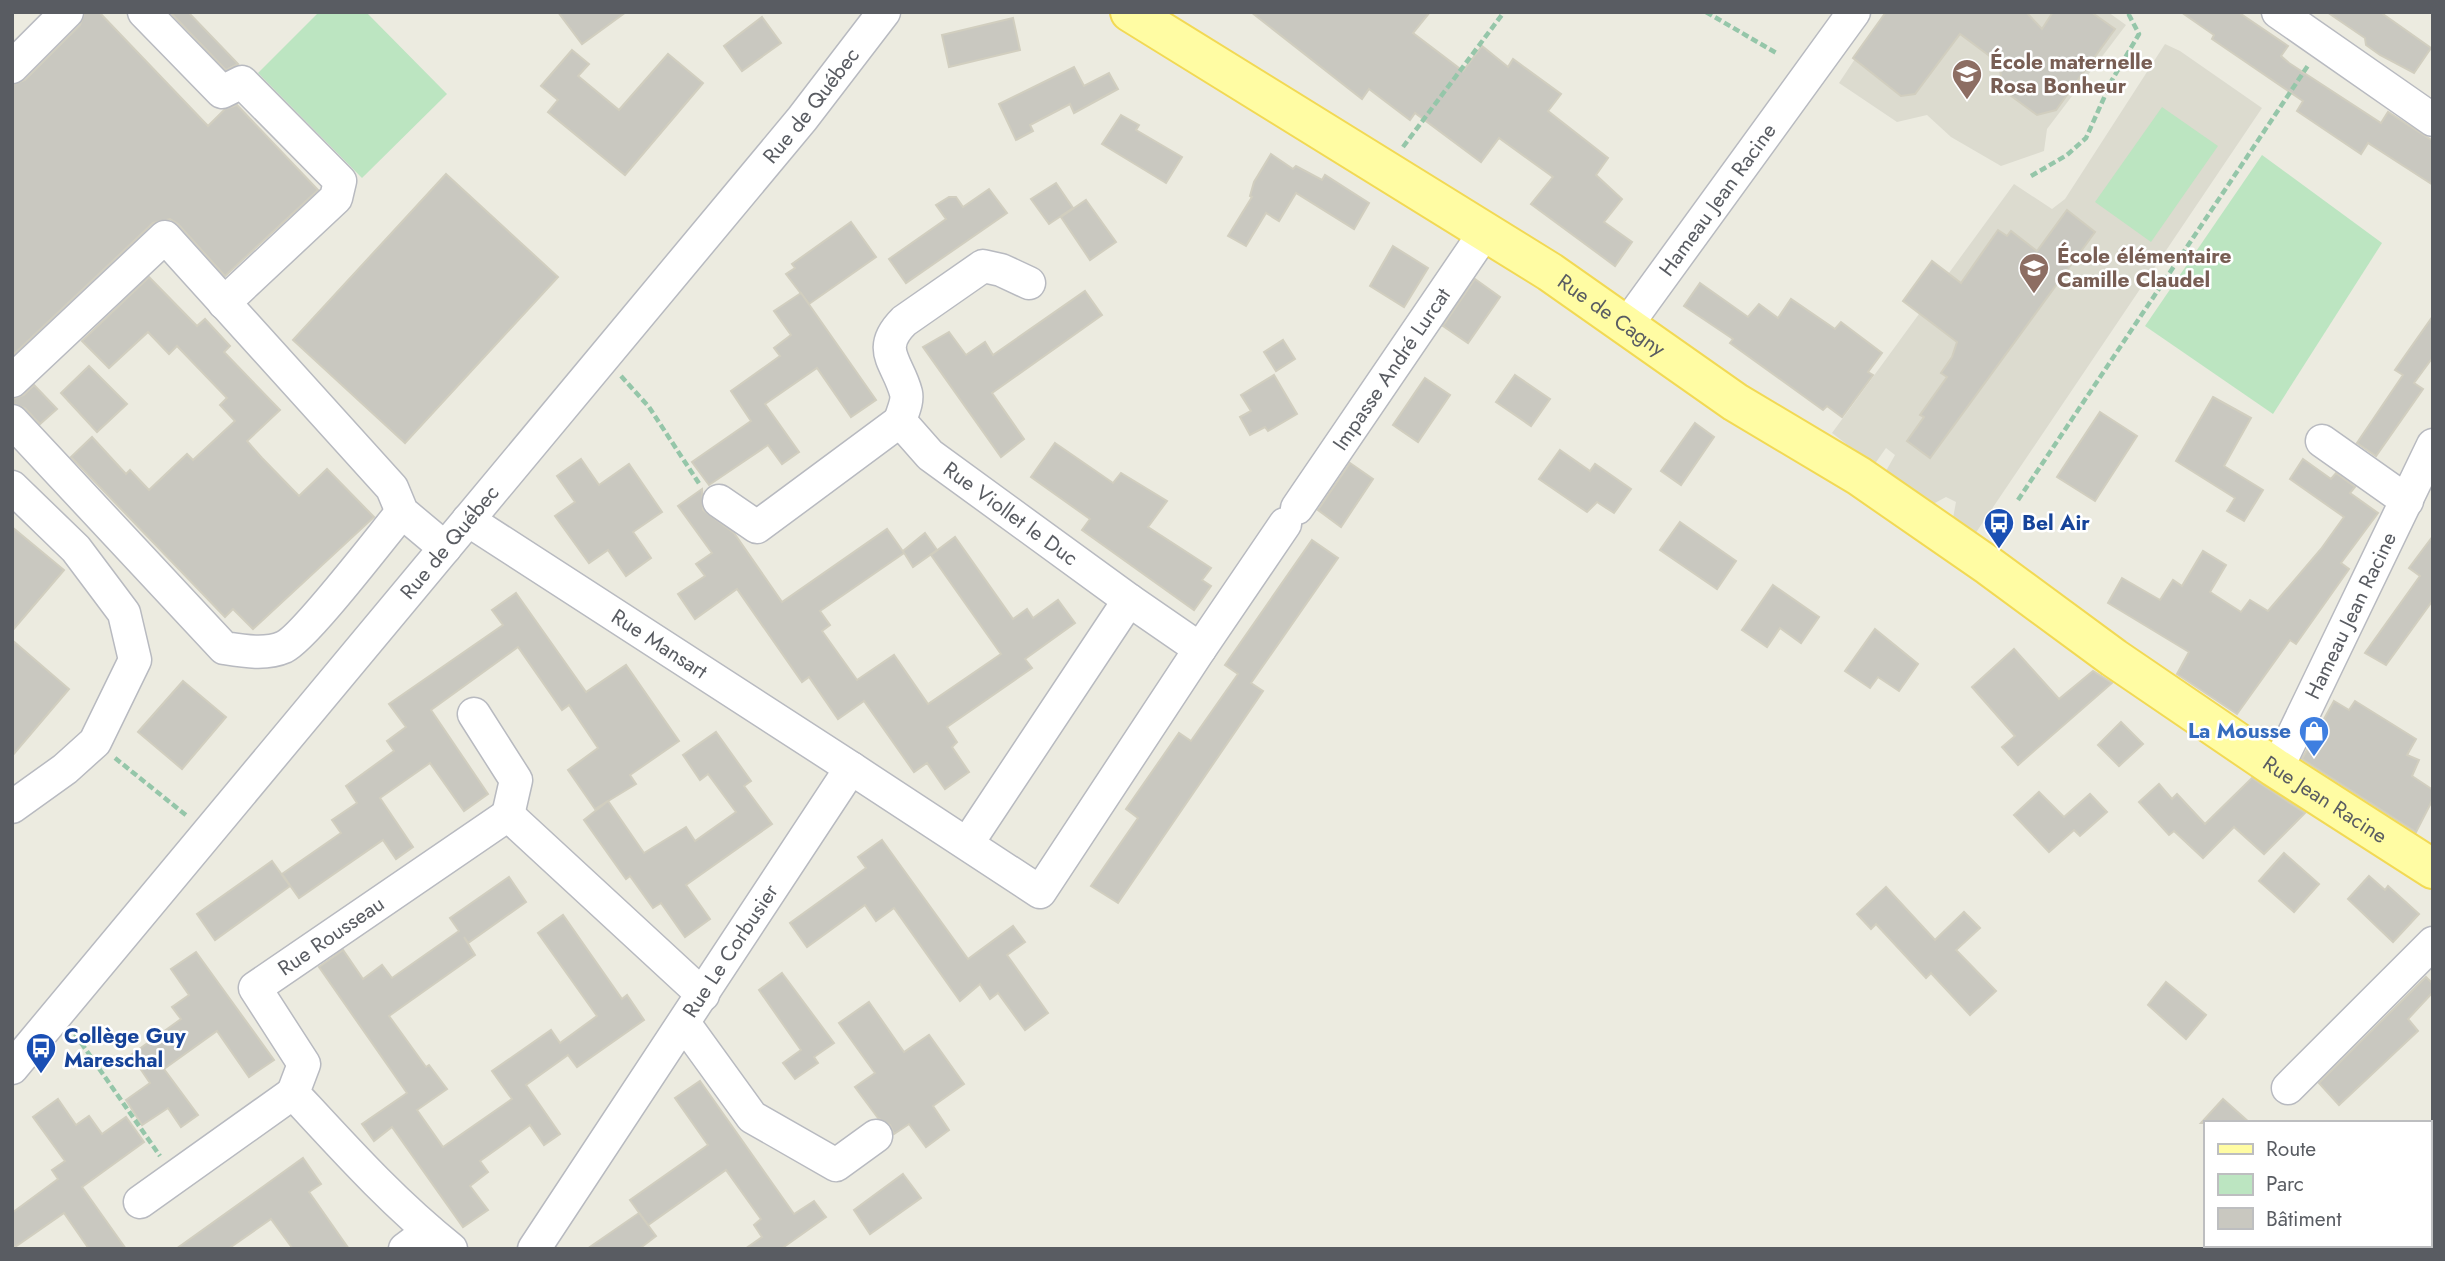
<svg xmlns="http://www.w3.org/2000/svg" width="2445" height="1261" font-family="Jost,sans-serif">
  <rect width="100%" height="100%" fill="#ecebe0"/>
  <!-- education -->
  <g fill="#dcdbcf">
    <polygon points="1886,12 2108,12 2126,25 2047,129 2044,151 2001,166 1951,137 1927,115 1897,122 1839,83"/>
    <polygon points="2165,44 2180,51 2262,108 1975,534 1953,518 1956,502 1946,497 1933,504 1886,471 1895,455 1886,448 1874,465 1832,433 2014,184 2052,209 2065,199"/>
  </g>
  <!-- green -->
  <g fill="#bce5c1">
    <polygon points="319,12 366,12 447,94 362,178 258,73"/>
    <polygon points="2162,107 2218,146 2151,242 2095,202"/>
    <polygon points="2262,155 2382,243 2273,414 2145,326"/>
  </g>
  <!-- building -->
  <g fill="#c9c8c0" stroke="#d1cebf" stroke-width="2">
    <polygon points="85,12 99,12 208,126 225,109 237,105 318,190 225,276 178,224 170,219 153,223 12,356 12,85 25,80 80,25"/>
    <polygon points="170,12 188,12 238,64 226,70"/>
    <polygon points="558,12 626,12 582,44"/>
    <polygon points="1251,12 1430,12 1413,33 1463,71 1482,46 1508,67 1513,59 1561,94 1548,111 1608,158 1596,175 1622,199 1604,222 1632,242 1615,266 1531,204 1553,177 1499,138 1481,162 1415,113 1410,120 1369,89 1362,99"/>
    <polygon points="1886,12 2026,12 2042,29 2053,12 2091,12 2115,29 2056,110 2037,115 2003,90 1999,63 1960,34 1915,94 1901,96 1853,58"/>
    <polygon points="2181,12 2238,12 2288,46 2281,56 2289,63 2381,123 2388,112 2433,141 2433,185 2368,143 2361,154 2297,111 2303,101 2212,39 2214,35"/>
    <polygon points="2327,12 2380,12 2431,48 2414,73 2380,55 2366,45 2365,38"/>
    <polygon points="762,17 781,43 742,71 724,46"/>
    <polygon points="1013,18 1020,50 949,67 942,35"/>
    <polygon points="572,50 589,64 578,76 619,110 668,54 703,83 625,175 548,112 558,100 541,86"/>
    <polygon points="1074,67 1084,86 1109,73 1118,89 1074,113 1070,104 1030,125 1033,131 1016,140 999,104"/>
    <polygon points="1121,115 1139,125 1136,130 1182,157 1166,183 1102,144"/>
    <polygon points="1271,154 1293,169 1296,166 1322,180 1325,175 1369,203 1354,229 1296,193 1279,221 1266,213 1246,246 1228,236 1252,197 1250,196 1254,182"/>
    <polygon points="446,174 558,277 405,443 293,340"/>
    <polygon points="1056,183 1073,208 1049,224 1031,199"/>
    <polygon points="989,189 1007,213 906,283 889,259 946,219 936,205 949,197 956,197 963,207"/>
    <polygon points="1086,200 1116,242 1090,260 1061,217"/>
    <polygon points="2067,210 2095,232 1930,458 1907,441 1924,417 1920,415 1947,377 1941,373 1952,357 1957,342 1903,301 1932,261 1961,283 1998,230 2007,236 2011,231 2037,251"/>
    <polygon points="851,222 876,257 809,304 786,274 795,268 792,264"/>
    <polygon points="1393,246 1428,268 1404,307 1370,286"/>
    <polygon points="149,277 197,326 205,319 230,346 224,352 280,410 247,441 262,458 299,496 327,469 374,517 253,629 233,609 225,617 71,457 92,437 126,474 130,470 149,490 187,454 193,460 235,421 220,405 227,398 177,346 169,354 148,332 109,368 82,341"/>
    <polygon points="1475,279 1500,297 1468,343 1443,326"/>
    <polygon points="1700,283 1748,317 1759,304 1778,318 1791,299 1835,329 1841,322 1882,353 1868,372 1873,375 1842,417 1827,406 1823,410 1730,343 1733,339 1684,306"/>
    <polygon points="1085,291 1102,315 992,393 1024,439 1001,457 923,347 949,332 966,355 985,342 993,355"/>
    <polygon points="801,293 876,400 851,417 817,368 765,404 799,452 782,464 768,445 709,485 692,462 751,421 731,391 780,356 774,348 791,335 774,311"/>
    <polygon points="2433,316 2433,357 2414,383 2423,389 2376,456 2357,443 2403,375 2395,370"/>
    <polygon points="1283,340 1295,359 1276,371 1264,352"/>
    <polygon points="89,366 127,404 97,432 61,393"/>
    <polygon points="1274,375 1297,414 1268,431 1265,427 1250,435 1240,417 1251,411 1241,395"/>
    <polygon points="1515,375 1550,399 1531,426 1496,402"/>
    <polygon points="1425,378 1450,395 1418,442 1393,425"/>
    <polygon points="34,385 57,409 40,424 25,408 12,403 12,399 24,395"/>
    <polygon points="2213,397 2251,418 2224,466 2263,490 2244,521 2227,511 2235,498 2176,461"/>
    <polygon points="2100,412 2137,436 2095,501 2057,477"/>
    <polygon points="1695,423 1714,437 1681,485 1661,471"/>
    <polygon points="1055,443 1113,483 1121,473 1167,501 1148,527 1211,568 1202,580 1211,586 1194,610 1082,530 1090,519 1031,477"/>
    <polygon points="1560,450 1590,471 1595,464 1631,489 1614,513 1597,502 1587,512 1539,479"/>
    <polygon points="581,459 599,485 629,464 662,512 633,532 651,558 626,576 608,550 589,563 555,516 575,502 557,476"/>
    <polygon points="2303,459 2331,479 2336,473 2355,487 2350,493 2378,513 2341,563 2349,569 2296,644 2290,640 2237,714 2177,674 2189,652 2108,603 2122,578 2160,600 2173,580 2182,586 2203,551 2226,565 2210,592 2241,612 2250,600 2268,611 2321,549 2344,517 2290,479"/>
    <polygon points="1350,463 1373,479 1341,527 1318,510"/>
    <polygon points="702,489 703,510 734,533 782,602 887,529 904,553 820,611 830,625 822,631 857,680 894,655 928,704 1001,654 931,555 955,537 1013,619 1027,609 1033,618 1058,600 1075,623 1025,659 1032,668 947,727 957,742 952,747 969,772 945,789 927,763 914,772 864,701 838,719 809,677 802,682 737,589 695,619 678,594 705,576 696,564 712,553 678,506"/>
    <polygon points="1680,522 1736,561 1717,589 1660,550"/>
    <polygon points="12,527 64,570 12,631"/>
    <polygon points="925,533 937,550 913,567 903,551"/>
    <polygon points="2433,536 2433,600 2386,665 2365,653 2420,576 2409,568"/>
    <polygon points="1312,540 1338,558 1251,683 1263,691 1118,903 1091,886 1138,818 1126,809 1179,733 1191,741 1238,674 1225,665"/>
    <polygon points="1773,585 1819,617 1801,643 1780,628 1767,647 1742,630"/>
    <polygon points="516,593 586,692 626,665 679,741 630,775 636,784 595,809 568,770 598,748 569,705 562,710 518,647 431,710 488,794 464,811 430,763 380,798 413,847 396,859 383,840 299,898 282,874 341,833 332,820 357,803 346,786 394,751 387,741 406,727 389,704 503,625 492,610"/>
    <polygon points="1875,629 1918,664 1899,691 1878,677 1870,688 1845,671"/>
    <polygon points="12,640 69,689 12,756"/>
    <polygon points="2014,649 2059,699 2093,671 2112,683 2018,765 2002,747 2015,736 1972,687"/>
    <polygon points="183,681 226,717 182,769 138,732"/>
    <polygon points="2334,701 2349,710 2355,701 2416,739 2407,755 2419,760 2412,776 2433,790 2433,799 2416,832 2302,759"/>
    <polygon points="2121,722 2143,744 2119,766 2098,745"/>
    <polygon points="716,732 751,781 744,786 772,824 686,885 710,919 685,937 661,903 653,908 630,876 626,879 584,820 608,801 644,853 686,827 695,841 736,812 708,774 700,780 683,755"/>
    <polygon points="2252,778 2305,813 2264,854 2234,827 2203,858 2174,831 2169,835 2139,802 2159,784 2172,799 2177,794 2205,824"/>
    <polygon points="2039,792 2064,817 2090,794 2107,812 2080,836 2074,830 2049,852 2014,815"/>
    <polygon points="882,840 968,959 1013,926 1025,942 1007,955 1048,1013 1025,1030 998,993 990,999 980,984 960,1001 894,908 876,921 865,905 807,947 790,923 866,868 858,857"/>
    <polygon points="2284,853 2319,884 2294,912 2259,881"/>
    <polygon points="272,861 290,886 215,940 197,914"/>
    <polygon points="2369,876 2385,890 2388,886 2419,914 2393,942 2348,899"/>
    <polygon points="509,877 526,902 468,943 464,937 475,955 389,1016 426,1067 429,1065 447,1089 417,1110 443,1147 512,1099 492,1071 551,1030 560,1043 597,1016 538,933 563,915 622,999 627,995 644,1020 577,1067 568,1055 526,1085 560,1134 544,1145 530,1125 480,1161 488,1172 470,1186 488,1210 463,1227 392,1127 374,1141 362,1124 407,1093 319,967 343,950 363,979 382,965 392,978 459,931 450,918"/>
    <polygon points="1886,887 1935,940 1964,912 1980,928 1956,950 1996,991 1970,1015 1931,973 1926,978 1876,924 1871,929 1857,914"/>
    <polygon points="196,952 274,1060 249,1077 217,1031 164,1069 198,1115 181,1127 168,1108 142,1125 126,1100 150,1083 131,1055 181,1019 172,1007 189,995 171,969"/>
    <polygon points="782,973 834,1043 814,1057 818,1063 795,1079 783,1063 801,1050 759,990"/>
    <polygon points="2426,977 2433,984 2433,992 2408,1019 2418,1031 2339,1105 2319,1083"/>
    <polygon points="2166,982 2206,1015 2186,1039 2148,1005"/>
    <polygon points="869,1002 904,1052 929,1035 964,1084 933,1106 949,1130 926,1147 909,1124 894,1134 890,1125 878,1118 855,1087 875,1073 839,1023"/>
    <polygon points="700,1081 794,1214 814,1201 826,1217 781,1249 745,1249 762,1237 754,1225 761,1219 726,1170 648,1225 630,1200 708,1145 675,1098"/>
    <polygon points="58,1099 76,1125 89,1116 102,1134 126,1117 144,1142 82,1187 126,1249 89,1249 64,1213 12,1249 12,1213 58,1179 52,1170 65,1161 33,1117"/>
    <polygon points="2223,1099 2250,1123 2201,1123"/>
    <polygon points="303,1158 321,1184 309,1192 349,1249 293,1249 271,1219 228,1249 176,1249"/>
    <polygon points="903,1174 921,1198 870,1234 854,1210"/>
    <polygon points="639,1213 656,1236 639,1249 587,1249"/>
  </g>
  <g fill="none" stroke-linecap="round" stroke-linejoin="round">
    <!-- minor casing -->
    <g stroke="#b8bac0" stroke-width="35">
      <g id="minor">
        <polyline points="144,12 222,92 242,82 340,181 336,198 224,303"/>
        <polyline points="2278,12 2433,120"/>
        <polyline points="12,67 67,12"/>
        <path id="s1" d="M 1626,326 L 1854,12"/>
        <polyline points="12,381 165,237 392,488 402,512 445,548"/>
        <path d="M 12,421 L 224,648 C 243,651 266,655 284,647 C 305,637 382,536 402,512"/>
        <path d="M 900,421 C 902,413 908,402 906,393 C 898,362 875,350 904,321 L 983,266 L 1001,270 L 1029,283"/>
        <polyline points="2322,441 2407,501"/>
        <polyline points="12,487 76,549 124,613 135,660 95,742 65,769 12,807"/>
        <path id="s2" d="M 719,501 L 757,527 L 900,421 L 930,455 L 1129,600"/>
        <path id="s3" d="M 1297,508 L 1485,232"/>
        <path id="s4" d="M 468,520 L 851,768"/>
        <polyline points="1200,649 1285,524"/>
        <polyline points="474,714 516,780 508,815"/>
        <path id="s5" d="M 2274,767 L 2285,752 L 2433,445"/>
        <polyline points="684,1023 752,1117 836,1165 876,1136"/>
        <path id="s6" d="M 12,1068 L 802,119 L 884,12"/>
        <polyline points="2288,1088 2433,943"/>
        <polyline points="140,1202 293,1093"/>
        <polyline points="405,1249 429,1231"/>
        <path id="s7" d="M 451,1249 C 393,1203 343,1147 293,1093 L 304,1064 L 255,988 L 508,815 L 703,995"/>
        <path id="s8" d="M 534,1249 L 851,768 L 1040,892 L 1200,649 L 1129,600 L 967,844"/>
      </g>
    </g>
    <!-- major casing -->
    <g stroke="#f2d954" stroke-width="42">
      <g id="major">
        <path id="s9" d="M 1130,12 L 1550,272 L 1735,402 L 1859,476 L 1989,566 L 2114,658 L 2274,767 L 2433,869"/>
      </g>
    </g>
    <!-- path -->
    <g stroke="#95c6a9" stroke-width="4.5" stroke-dasharray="7 3.5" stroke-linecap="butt">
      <polyline points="1706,12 1778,54"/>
      <polyline points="1403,147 1504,12"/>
      <polyline points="2031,176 2067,155 2086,138 2112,80 2139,34 2129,15 2130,12"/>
      <polyline points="621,376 649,407 700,485"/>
      <polyline points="2018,500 2309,64"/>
      <polyline points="115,758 187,816"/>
      <polyline points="75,1034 160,1156"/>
    </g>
    <!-- minor -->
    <use href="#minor" stroke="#fff" stroke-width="32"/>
    <!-- major -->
    <use href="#major" stroke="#fffca3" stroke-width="38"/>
  </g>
  <!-- icons -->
  <defs>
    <g id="school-pin" transform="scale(1.575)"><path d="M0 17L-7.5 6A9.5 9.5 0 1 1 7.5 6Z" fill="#8d6e63" stroke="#fff"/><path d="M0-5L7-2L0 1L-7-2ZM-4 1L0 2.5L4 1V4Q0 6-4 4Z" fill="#fff"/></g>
    <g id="bus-pin" transform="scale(1.575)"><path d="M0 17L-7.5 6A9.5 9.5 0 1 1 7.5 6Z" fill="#1a4fb4" stroke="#fff"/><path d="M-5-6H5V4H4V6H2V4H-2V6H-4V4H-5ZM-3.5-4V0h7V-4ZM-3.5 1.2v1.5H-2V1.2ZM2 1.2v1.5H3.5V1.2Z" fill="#fff"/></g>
    <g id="shop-pin" transform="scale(1.575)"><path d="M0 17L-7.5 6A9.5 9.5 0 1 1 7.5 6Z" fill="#3f7fe0" stroke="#fff"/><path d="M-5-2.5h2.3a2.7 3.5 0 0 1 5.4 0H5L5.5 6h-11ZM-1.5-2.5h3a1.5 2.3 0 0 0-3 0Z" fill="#fff"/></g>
  </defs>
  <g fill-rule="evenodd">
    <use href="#school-pin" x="1967" y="74"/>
    <use href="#school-pin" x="2034" y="268"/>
    <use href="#bus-pin" x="1999" y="523"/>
    <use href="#shop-pin" x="2314" y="731"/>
    <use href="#bus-pin" x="41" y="1048"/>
  </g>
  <g text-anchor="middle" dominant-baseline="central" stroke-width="5" stroke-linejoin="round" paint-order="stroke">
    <!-- education labels -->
    <g font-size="21" font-weight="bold" fill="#785e54" stroke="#fff" text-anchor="start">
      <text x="1990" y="62">École maternelle<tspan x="1990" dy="24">Rosa Bonheur</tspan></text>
      <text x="2057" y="256">École élémentaire<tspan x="2057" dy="24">Camille Claudel</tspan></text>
    </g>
    <!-- street labels -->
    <g font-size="21" fill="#595c62" stroke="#fff">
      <text stroke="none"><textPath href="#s6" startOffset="1251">Rue de Québec</textPath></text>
      <text stroke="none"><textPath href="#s1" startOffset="156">Hameau Jean Racine</textPath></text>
      <text stroke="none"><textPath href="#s9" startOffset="569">Rue de Cagny</textPath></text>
      <text stroke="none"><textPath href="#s3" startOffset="168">Impasse André Lurcat</textPath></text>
      <text stroke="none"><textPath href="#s2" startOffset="369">Rue Viollet le Duc</textPath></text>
      <text stroke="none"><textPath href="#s6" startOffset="684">Rue de Québec</textPath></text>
      <text stroke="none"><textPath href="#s5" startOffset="170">Hameau Jean Racine</textPath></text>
      <text stroke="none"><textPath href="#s4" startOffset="228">Rue Mansart</textPath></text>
      <text stroke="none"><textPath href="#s9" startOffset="1432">Rue Jean Racine</textPath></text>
      <text stroke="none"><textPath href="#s7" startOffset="436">Rue Rousseau</textPath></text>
      <text stroke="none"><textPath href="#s8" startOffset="357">Rue Le Corbusier</textPath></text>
    </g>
    <!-- transit labels -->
    <g font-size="21" font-weight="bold" fill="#164399" stroke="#fff" text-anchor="start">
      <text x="2022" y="523">Bel Air</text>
      <text x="64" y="1036">Collège Guy<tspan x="64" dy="24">Mareschal</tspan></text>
    </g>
    <!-- shop labels -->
    <g font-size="21" font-weight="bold" fill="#366cbe" stroke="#fff" text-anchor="end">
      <text x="2291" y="731">La Mousse</text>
    </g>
  </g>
  <!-- border -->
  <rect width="2445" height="1261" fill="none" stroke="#595c62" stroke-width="28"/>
  <!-- legend -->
  <rect x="2204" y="1121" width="228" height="126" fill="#ffffff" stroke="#bdbec0" stroke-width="2"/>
  <rect x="2218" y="1144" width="35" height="10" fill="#fffca3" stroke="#bdbec0" stroke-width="2"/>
  <text x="2266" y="1156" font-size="21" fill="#595c62">Route</text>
  <rect x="2218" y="1174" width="35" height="21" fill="#bce5c1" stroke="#bdbec0" stroke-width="2"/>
  <text x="2266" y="1191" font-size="21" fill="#595c62">Parc</text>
  <rect x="2218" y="1208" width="35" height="21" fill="#c9c8c0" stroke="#bdbec0" stroke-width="2"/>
  <text x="2266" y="1226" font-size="21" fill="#595c62">Bâtiment</text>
</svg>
